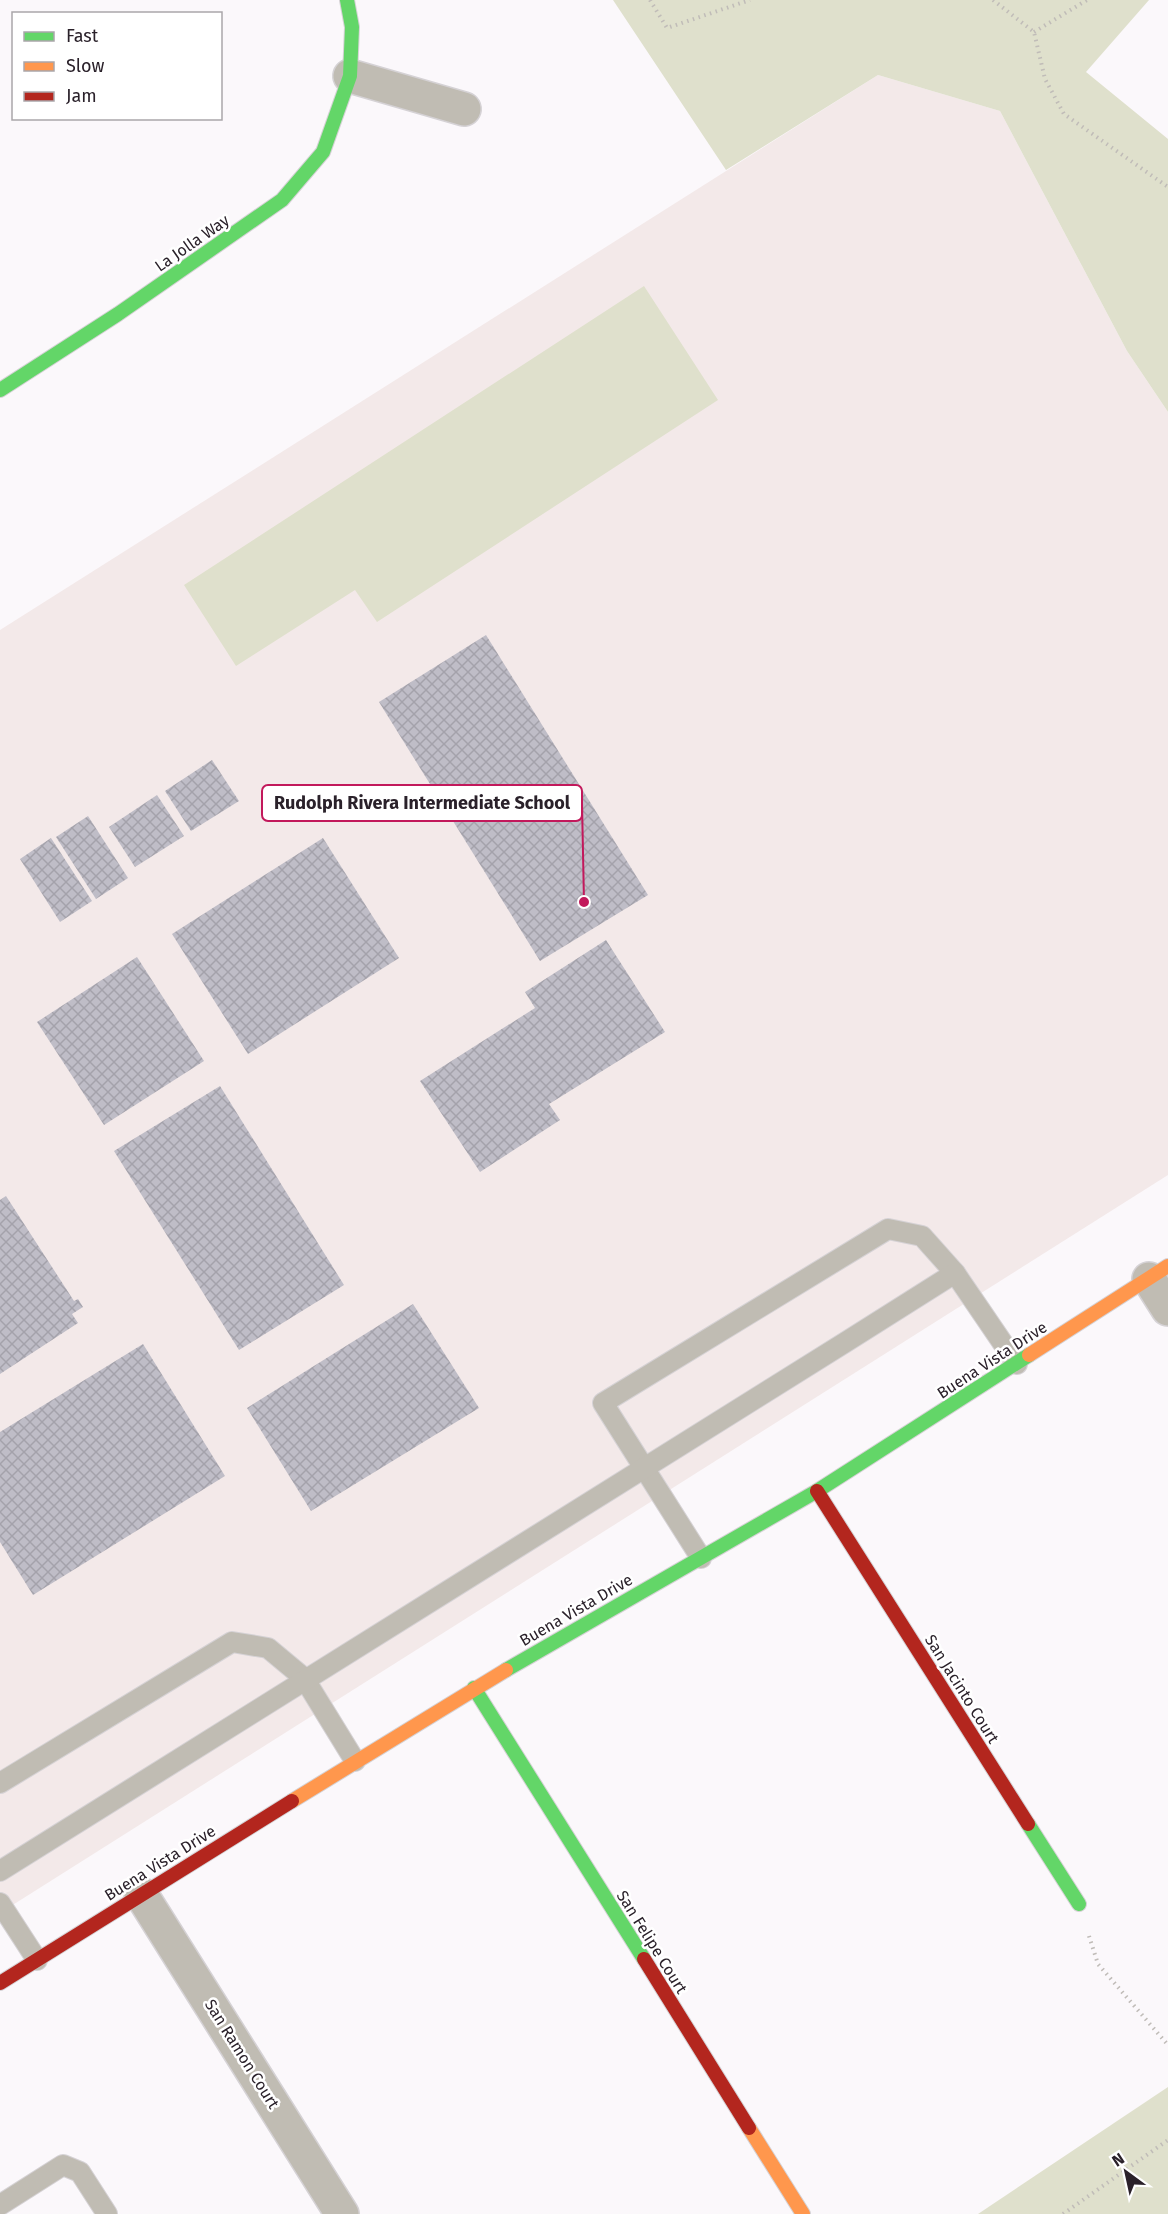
<svg xmlns="http://www.w3.org/2000/svg" width="1168" height="2214" font-family="'Fira Sans',sans-serif">
  <defs>
    <pattern id="building-cross-hatch" width="8" height="8" patternUnits="userSpaceOnUse" patternTransform="scale(1.5)"><rect width="8" height="8" fill="#bfbdc7"/><path d="M0 0l8 8M0 8l8-8" fill="none" stroke="#a4a2ab"/></pattern>
  </defs>
  <rect width="100%" height="100%" fill="#fbf8fb"/>
  <!-- education -->
  <polygon fill="#f3e9e9" points="878,75 1000,111 1127,351 1168,412 1168,1175 0,1913 0,630"/>
  <!-- green -->
  <g fill="#dfe0cc">
    <polygon points="613,0 1149,0 1086,72 1168,139 1168,412 1127,351 1000,111 878,75 726,170"/>
    <polygon points="644,286 718,400 377,622 355,590 236,666 184,585"/>
    <polygon points="1168,2087 1168,2214 978,2214"/>
  </g>
  <!-- building -->
  <g fill="url(#building-cross-hatch)">
    <polygon points="486,635 648,895 540,961 379,702"/>
    <polygon points="212,760 239,801 191,831 165,791"/>
    <polygon points="157,795 184,836 135,867 109,827"/>
    <polygon points="88,816 128,878 96,899 56,837"/>
    <polygon points="51,838 92,901 60,922 20,859"/>
    <polygon points="323,838 399,958 248,1054 172,934"/>
    <polygon points="606,940 665,1032 549,1104 560,1120 480,1172 420,1081 535,1008 525,992"/>
    <polygon points="137,957 204,1061 104,1125 37,1022"/>
    <polygon points="220,1086 344,1285 239,1350 114,1151"/>
    <polygon points="6,1196 74,1301 78,1299 83,1307 72,1314 78,1323 0,1374 0,1200"/>
    <polygon points="413,1304 479,1408 311,1511 247,1408"/>
    <polygon points="143,1344 225,1476 33,1595 0,1542 0,1432"/>
  </g>
  <g fill="none" stroke-linecap="round" stroke-linejoin="round">
    <!-- lane casing -->
    <g stroke="#d5d2d5" stroke-width="22">
      <g id="lane">
        <polyline points="701,1558 603,1403 888,1229 922,1236 955,1273"/>
        <polyline points="0,1783 232,1642 268,1648 304,1678 355,1761"/>
        <path d="M 0,1871 C 318,1670 638,1474 955,1273 L 1017,1364"/>
        <polyline points="0,1903 37,1960"/>
        <polyline points="0,2205 63,2165 80,2172 107,2214"/>
      </g>
    </g>
    <!-- street casing -->
    <g stroke="#d5d2d5" stroke-width="36">
      <g id="street">
        <polyline points="350,76 464,109"/>
        <polyline points="1149,1279 1168,1309"/>
        <polyline points="141,1894 342,2214"/>
      </g>
    </g>
    <!-- fast casing -->
    <g stroke="#d5d2d5" stroke-width="16">
      <g id="fast">
        <polyline points="0,390 118,314 282,200 323,152 350,76 352,27 347,0"/>
        <polyline points="506,1670 817,1491 1029,1355"/>
        <polyline points="474,1688 644,1959"/>
        <polyline points="1028,1824 1079,1904"/>
      </g>
    </g>
    <!-- slow casing -->
    <g stroke="#d5d2d5" stroke-width="16">
      <g id="slow">
        <polyline points="1029,1355 1168,1266"/>
        <polyline points="292,1801 506,1670"/>
        <polyline points="749,2128 803,2214"/>
      </g>
    </g>
    <!-- jam casing -->
    <g stroke="#d5d2d5" stroke-width="16">
      <g id="jam">
        <polyline points="817,1491 1028,1824"/>
        <polyline points="644,1959 749,2128"/>
        <polyline points="0,1983 292,1801"/>
      </g>
    </g>
    <!-- path -->
    <g stroke="#c0bcb8" stroke-width="4" stroke-dasharray="1.5 4.5" stroke-linecap="butt">
      <polyline points="650,0 667,28 750,0"/>
      <polyline points="993,0 1034,32 1045,79 1064,114 1168,187"/>
      <polyline points="1034,32 1087,0"/>
      <polyline points="1089,1936 1098,1964 1168,2045"/>
      <polyline points="1063,2214 1168,2140"/>
    </g>
    <!-- lane -->
    <use href="#lane" stroke="#c0bcb3" stroke-width="20"/>
    <!-- street -->
    <use href="#street" stroke="#c0bcb3" stroke-width="33"/>
    <!-- fast -->
    <use href="#fast" stroke="#63d668" stroke-width="14"/>
    <!-- slow -->
    <use href="#slow" stroke="#ff974d" stroke-width="14"/>
    <!-- jam -->
    <use href="#jam" stroke="#b3261e" stroke-width="14"/>
  </g>
  <g text-anchor="middle" dominant-baseline="central" stroke-width="5" stroke-linejoin="round" paint-order="stroke">
    <!-- street labels -->
    <g font-size="16" fill="#2a212a" stroke="#fff">
      <text transform="translate(192 243) rotate(-35)">La Jolla Way</text>
      <text transform="translate(992 1360) rotate(-33)">Buena Vista Drive</text>
      <text transform="translate(576 1610) rotate(-30)">Buena Vista Drive</text>
      <text transform="translate(962 1689) rotate(58)">San Jacinto Court</text>
      <text transform="translate(160 1863) rotate(-32)">Buena Vista Drive</text>
      <text transform="translate(652 1942) rotate(58)">San Felipe Court</text>
      <text transform="translate(242 2054) rotate(58)">San Ramon Court</text>
    </g>
  </g>
  <!-- callouts -->
  <path fill="none" stroke="#c2185b" stroke-width="2" d="M584 902L582 803"/>
  <circle fill="#c2185b" stroke="#fff" stroke-width="2" cx="584" cy="902" r="6"/>
  <rect fill="#fff" stroke="#c2185b" stroke-width="2" x="262" y="785" width="320" height="36" rx="6"/>
  <g font-size="18" text-anchor="middle" font-weight="bold" fill="#2a212a">
    <text x="422" y="809">Rudolph Rivera Intermediate School</text>
  </g>
  <!-- legend -->
  <rect x="12" y="12" width="210" height="108" fill="#ffffff" stroke="#aaa6aa" stroke-width="1.5"/>
  <rect x="24" y="32" width="30" height="9" fill="#63d668" stroke="#aaa6aa" stroke-width="1.5"/>
  <text x="66" y="42" font-size="18" fill="#2a212a">Fast</text>
  <rect x="24" y="62" width="30" height="9" fill="#ff974d" stroke="#aaa6aa" stroke-width="1.5"/>
  <text x="66" y="72" font-size="18" fill="#2a212a">Slow</text>
  <rect x="24" y="92" width="30" height="9" fill="#b3261e" stroke="#aaa6aa" stroke-width="1.5"/>
  <text x="66" y="102" font-size="18" fill="#2a212a">Jam</text>
  <!-- north arrow -->
  <g transform="translate(1126 2172) rotate(327)" stroke="#ffffff" stroke-width="4.5" paint-order="stroke">
  <path d="M0-4.5L10 22L0 15L-10 22Z" fill="#2a212a"/>
  <text y="-9" font-size="16" font-weight="bold" text-anchor="middle" fill="#2a212a">N</text>
  </g>
</svg>
